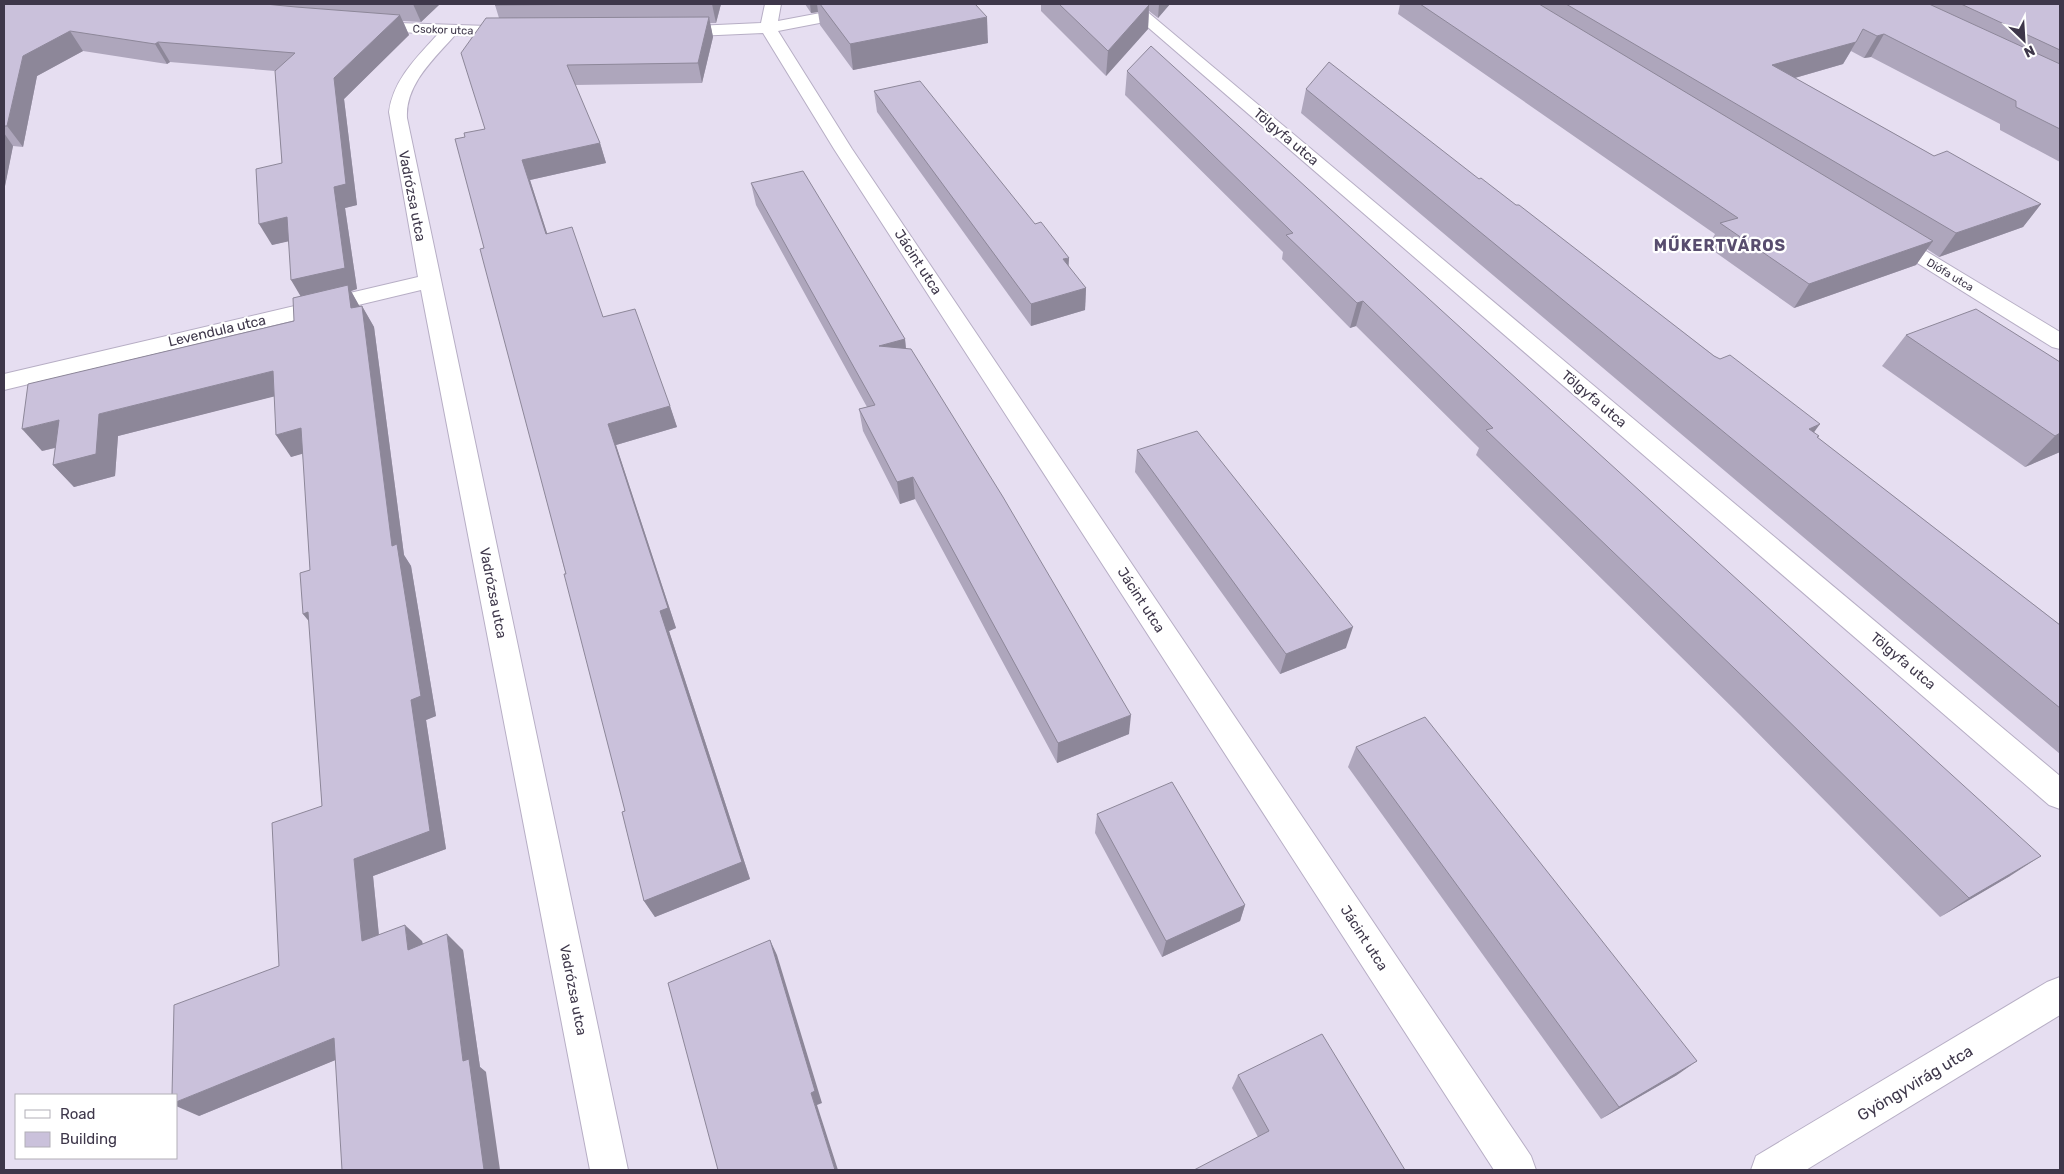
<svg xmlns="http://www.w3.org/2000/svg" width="2064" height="1174" font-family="Rubik,sans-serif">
  <rect width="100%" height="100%" fill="#efeaf6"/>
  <!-- residential -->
  <path fill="#e6def1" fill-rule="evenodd" d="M 4,4 L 2060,4 L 2060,1170 L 4,1170 ZM 16,1095 L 176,1095 L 176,1158 L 16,1158 Z"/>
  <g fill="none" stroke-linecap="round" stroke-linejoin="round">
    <!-- minor casing -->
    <g stroke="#b7aec5" stroke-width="2">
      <g id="minor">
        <polygon points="765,4 781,4 778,21 868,4 900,4 892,9 778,31 852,149 1531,1156 1536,1170 1494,1170 834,149 763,33 673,37 667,36 665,32 667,28 673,27 761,23"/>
        <polygon points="1121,4 1138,4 2060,776 2060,809 2049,805"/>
        <path d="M 368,22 L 515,27 L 521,28 L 523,32 L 521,36 L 515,37 L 455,35 C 435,58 405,84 407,118 L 628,1170 L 590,1170 L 421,290 L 4,390 L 4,374 L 418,277 L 389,112 C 393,80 417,57 438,34 L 362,30 L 360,27 L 362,24 Z"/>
        <polygon points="1889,231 1896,233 2060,332 2060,349 2052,347 1882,241 1879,237 1882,233"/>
        <polygon points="2060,977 2060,1015 1806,1170 1751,1170 1756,1156 2047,982"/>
      </g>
    </g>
    <!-- minor -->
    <use href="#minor" fill="#fff" fill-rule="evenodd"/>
  </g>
  <!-- wall -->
  <g fill="#aea6bc">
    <polygon points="4,4 440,4 421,22 403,21 409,35 344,99 357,205 345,208 357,289 351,291 359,306 362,306 374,327 404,555 411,566 436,716 426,720 446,849 373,876 379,935 422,941 423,944 463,950 480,1067 486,1072 335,1060 199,1116 279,966 322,806 309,621 303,614 310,570 303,453 291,457 274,396 118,436 115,476 74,487 53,465 55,448 42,451 294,321 301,296 288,241 272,245 282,163 275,71 170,62 167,64 83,51 37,76 23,147 13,146 4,191"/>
    <polygon points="495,4 721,4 716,23 710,23 713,37 702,83 575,85 600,143 606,163 530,180 547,233 603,317 670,406 677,427 616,445 676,628 669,631 750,879 655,917 644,901 625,811 484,248 465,137 485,129 499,18 495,5"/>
    <polygon points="805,4 975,4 988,43 853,70 820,25 818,12 811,13"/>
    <polygon points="1041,4 1170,4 1158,18 1149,11 1148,29 1106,76 1041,11"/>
    <polygon points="1400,4 2060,4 2060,162 2000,130 2000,124 1871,57 1864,58 1851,51 1843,64 1795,78 1934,156 2041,204 2023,227 1939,257 1927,249 1916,265 1794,308 1708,247 1715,234 1398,14"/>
    <polygon points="1127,71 2010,876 1940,917 1740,715 1476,455 1479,448 1356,326 1350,328 1282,259 1283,252 1125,95"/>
    <polygon points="1306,89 1479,179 1516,205 1814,432 1818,438 2060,625 2060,754 1301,113"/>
    <polygon points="874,91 1086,288 1085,310 1031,326 877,112"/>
    <polygon points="751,183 905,339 906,349 1129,734 1057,763 915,499 900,504 863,431 859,409 867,407 756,205"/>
    <polygon points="1906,335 2060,362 2060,452 2025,467 1882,366"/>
    <polygon points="1137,450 1346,648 1280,674 1135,472"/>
    <polygon points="1356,747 1677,1075 1601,1119 1348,767"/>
    <polygon points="1097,814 1245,905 1240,921 1162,957 1095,833"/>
    <polygon points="1238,1075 1405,1170 1258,1137 1232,1088"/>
  </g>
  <!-- shaded-wall -->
  <g fill="#8d8799">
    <polygon points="413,4 440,4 421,22"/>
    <polygon points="712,4 721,4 716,23"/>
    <polygon points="810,4 817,4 818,12 811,13"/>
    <polygon points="1159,4 1170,4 1158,18"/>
    <polygon points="1149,5 1148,29 1106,76 1108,51"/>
    <polygon points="400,15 409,35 344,99 357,205 345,208 357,289 351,291 360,307 363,330 304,302 291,280 334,78"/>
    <polygon points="709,17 713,37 702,83 698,63"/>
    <polygon points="987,17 988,43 853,70 850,44"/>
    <polygon points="70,31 83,51 37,76 23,147 7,126 23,56"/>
    <polygon points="1884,34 1871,57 1864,58 1877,36"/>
    <polygon points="158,42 170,62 167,64 155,44"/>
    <polygon points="1856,42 1843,64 1760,88 1772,65"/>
    <polygon points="4,133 13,146 4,191"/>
    <polygon points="600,143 606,163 530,180 554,255 546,234 522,160"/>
    <polygon points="2041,204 2023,227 1939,257 1956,233"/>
    <polygon points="287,217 299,239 272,245 259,224"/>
    <polygon points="1933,241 1916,265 1794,308 1809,284"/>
    <polygon points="1069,258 1068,280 1063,259"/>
    <polygon points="1086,288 1085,310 1031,326 1031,304"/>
    <polygon points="1363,301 1356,326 1350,328 1357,303"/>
    <polygon points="362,306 374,327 404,555 411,566 436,716 426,720 446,849 373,876 381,957 362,941 354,859 411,700"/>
    <polygon points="905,339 907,361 879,346"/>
    <polygon points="273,371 288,393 118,436 115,476 74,487 53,465 99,414"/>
    <polygon points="670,406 677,427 616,445 676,628 669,631 750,879 655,917 644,901 660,611 608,424"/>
    <polygon points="59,420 78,442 42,451 22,429"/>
    <polygon points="1820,424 1802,449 1809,429"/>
    <polygon points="301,428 316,450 291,457 276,435"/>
    <polygon points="2060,433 2060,452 2025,467 2055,436"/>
    <polygon points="913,477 915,499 900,504 897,482"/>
    <polygon points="308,612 320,635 303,614"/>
    <polygon points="1353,627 1346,648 1280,674 1286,654"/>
    <polygon points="1131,715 1129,734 1057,763 1058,743"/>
    <polygon points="2041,856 2010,876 1940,917 1969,898"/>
    <polygon points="1245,905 1240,921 1162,957 1166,941"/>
    <polygon points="405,925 422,941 426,965 408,950"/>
    <polygon points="447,934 463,950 480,1067 486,1072 500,1170 484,1170 463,1061"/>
    <polygon points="770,940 777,955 822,1103 817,1105 838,1170 835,1170 811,1093"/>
    <polygon points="334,1038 355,1052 199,1116 176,1106 176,1102"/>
    <polygon points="1697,1061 1677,1075 1601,1119 1619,1107"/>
  </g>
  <!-- building -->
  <g fill="#cac1db" stroke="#8d8799">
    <polygon points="4,4 265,4 296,7 400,15 334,78 346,184 334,187 345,268 291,280 287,217 259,224 256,169 282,163 275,71 295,53 158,42 155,44 70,31 23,56 7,126 4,126"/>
    <polygon points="495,4 626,4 495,5"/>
    <polygon points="820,4 975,4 987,17 850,44"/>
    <polygon points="1059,4 1148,4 1149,5 1108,51"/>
    <polygon points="1420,4 1539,4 1933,241 1809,284 1720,223 1738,218"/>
    <polygon points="1566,4 1929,4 2060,64 2060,129 2016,107 2016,101 1884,34 1877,36 1863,29 1856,42 1772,65 1934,156 1947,151 2041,204 1956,233"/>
    <polygon points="1961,4 2060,4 2060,50"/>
    <polygon points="709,17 698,63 567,65 600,143 522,160 546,234 572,227 603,317 635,309 670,406 608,424 668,608 660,611 742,862 644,901 622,812 625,811 564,574 566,574 480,249 484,248 455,139 465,137 464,133 485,129 461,53 486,18"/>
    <polygon points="1151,46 2041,856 1969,898 1760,693 1486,430 1493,428 1363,301 1357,303 1286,235 1293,233 1127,71"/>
    <polygon points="1329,62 1479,179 1481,178 1516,205 1519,205 1714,356 1720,359 1730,355 1820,424 1809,429 1819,436 1817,437 2060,625 2060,708 1306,89"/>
    <polygon points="920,81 1035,224 1041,222 1069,258 1063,259 1086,288 1031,304 874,91"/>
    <polygon points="803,171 905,339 879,346 911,349 1003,497 1131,715 1058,743 913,477 897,482 859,409 875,405 751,183"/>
    <polygon points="348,285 351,308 362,306 392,546 397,544 421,696 411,700 430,831 354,859 362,941 405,925 408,950 447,934 463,1061 469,1059 484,1170 342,1170 334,1038 176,1102 176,1095 172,1095 174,1005 279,966 272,823 322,806 308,612 303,614 300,573 310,570 301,428 276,435 273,371 99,414 96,454 53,465 59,420 22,429 28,384 294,321 293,298"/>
    <polygon points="1976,309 2060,362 2060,433 2055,436 1906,335"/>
    <polygon points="1197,431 1353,627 1286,654 1137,450"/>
    <polygon points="1425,717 1697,1061 1619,1107 1356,747"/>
    <polygon points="1172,782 1245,905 1166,941 1097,814"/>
    <polygon points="770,940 815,1091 811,1093 835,1170 718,1170 668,983"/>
    <polygon points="1322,1034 1405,1170 1194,1170 1269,1131 1238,1075"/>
  </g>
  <g text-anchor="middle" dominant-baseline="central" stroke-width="4.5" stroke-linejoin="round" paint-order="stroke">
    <!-- far-street labels -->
    <g font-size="11" fill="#3e374a" stroke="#fff">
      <text transform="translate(443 30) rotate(2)">Csokor utca</text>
      <text transform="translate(1950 275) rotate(31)">Diófa utca</text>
    </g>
    <!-- street labels -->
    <g font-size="14" fill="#3e374a" stroke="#fff">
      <text transform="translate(1286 137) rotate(40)">Tölgyfa utca</text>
      <text transform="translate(412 196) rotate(79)">Vadrózsa utca</text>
      <text transform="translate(918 262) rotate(57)">Jácint utca</text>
      <text transform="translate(217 331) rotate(-13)">Levendula utca</text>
      <text transform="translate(1594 399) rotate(40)">Tölgyfa utca</text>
      <text transform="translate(493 593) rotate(79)">Vadrózsa utca</text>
      <text transform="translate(1141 600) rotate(57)">Jácint utca</text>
      <text transform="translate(1903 661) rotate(40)">Tölgyfa utca</text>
      <text transform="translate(1364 938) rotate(57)">Jácint utca</text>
      <text transform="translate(573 990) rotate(79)">Vadrózsa utca</text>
    </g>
    <!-- far-district labels -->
    <g font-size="16" font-weight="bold" letter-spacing="1" fill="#584d6e" stroke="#fff">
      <text x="1720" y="245">MŰKERTVÁROS</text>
    </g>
    <!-- near-street labels -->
    <g font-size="16" fill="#3e374a" stroke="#fff">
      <text transform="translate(1915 1083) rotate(-31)">Gyöngyvirág utca</text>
    </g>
  </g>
  <!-- border -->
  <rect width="2064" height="1174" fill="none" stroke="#3e374a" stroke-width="10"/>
  <!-- legend -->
  <rect x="15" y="1094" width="162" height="65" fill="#ffffff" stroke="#b2afb7"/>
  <rect x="25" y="1110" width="25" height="8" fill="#ffffff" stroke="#b2afb7"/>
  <text x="60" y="1119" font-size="15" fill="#3e374a">Road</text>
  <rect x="25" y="1132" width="25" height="15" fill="#cac1db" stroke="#b2afb7"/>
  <text x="60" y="1144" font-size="15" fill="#3e374a">Building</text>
  <!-- north arrow -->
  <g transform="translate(2024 40) rotate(155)" stroke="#ffffff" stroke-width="4" paint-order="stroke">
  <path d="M0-4L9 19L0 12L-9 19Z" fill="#3e374a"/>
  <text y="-8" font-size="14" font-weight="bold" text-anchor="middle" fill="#3e374a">N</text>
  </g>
</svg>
